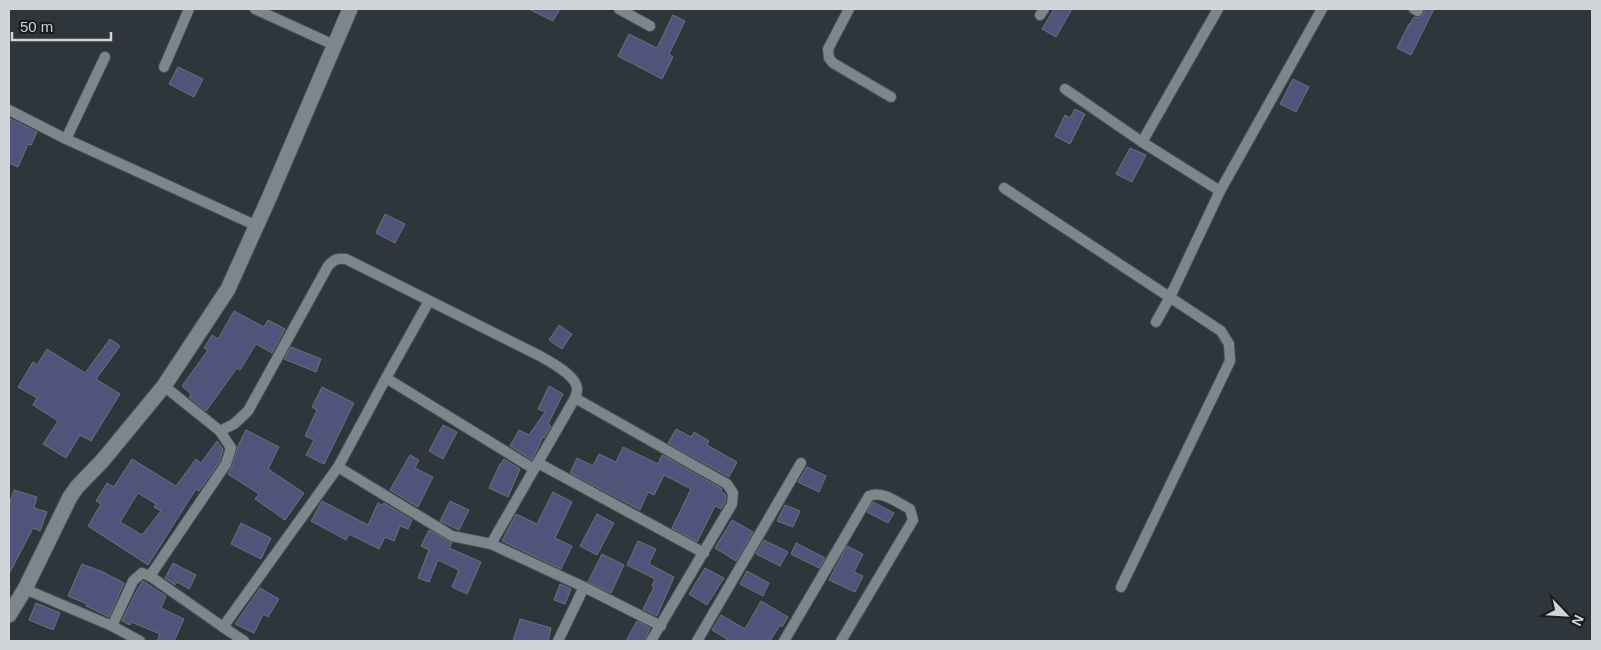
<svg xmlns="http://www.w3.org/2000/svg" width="1601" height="650" font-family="Arial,sans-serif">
  <rect width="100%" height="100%" fill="#2e353b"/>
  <!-- building -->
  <g fill="#50547b" stroke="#6f7179" fill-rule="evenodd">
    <polygon points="529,9 560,9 553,21"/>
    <polygon points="1054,9 1072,9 1056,37 1042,29"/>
    <polygon points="1424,9 1434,9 1411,55 1397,48 1409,24 1410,24 1414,17 1418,18 1422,16 1424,14"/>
    <polygon points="673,15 685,21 669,54 673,57 662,79 618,56 629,34 657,48"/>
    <polygon points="178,67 203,79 194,97 169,84"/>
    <polygon points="1293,79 1309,87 1296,112 1280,104"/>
    <polygon points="1075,109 1085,114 1070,144 1055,136 1065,115 1070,118"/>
    <polygon points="9,118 37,132 31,145 28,144 18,167 9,163"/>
    <polygon points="1130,148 1146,155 1132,182 1116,174"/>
    <polygon points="385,214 405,224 395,243 376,233"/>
    <polygon points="234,311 264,327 268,320 285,329 272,353 256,344 240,370 237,368 206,411 189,397 191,394 182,386 208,350 204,348 212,335 218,339"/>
    <polygon points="559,325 572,334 562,349 549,340"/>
    <polygon points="110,339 120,346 96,379 120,394 91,441 80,435 66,458 43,444 58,421 33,405 37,398 18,387 33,362 37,365 47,349 85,373"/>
    <polygon points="291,347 321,359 316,372 284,359"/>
    <polygon points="549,386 563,394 548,424 551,426 544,438 543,437 532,460 510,446 519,430 529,435 545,412 538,409"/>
    <polygon points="322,387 354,403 324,464 306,455 314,440 305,436 317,410 312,407"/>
    <polygon points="443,425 457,432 443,459 429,451"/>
    <polygon points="676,429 691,437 694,432 709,441 707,445 737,462 729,477 668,443"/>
    <polygon points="246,430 279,447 268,469 304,493 285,520 255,499 259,494 228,474 232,466 238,446"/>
    <path d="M 217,441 L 223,449 L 220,461 L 202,487 L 199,491 L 196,489 L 148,565 L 88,526 L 101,504 L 96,501 L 107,483 L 114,487 L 132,459 L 176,486 L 196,459 L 201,463 ZM 138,493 L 156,504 L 154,507 L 161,511 L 142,535 L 120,522 Z"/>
    <polygon points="623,447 658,464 662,455 722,489 721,491 726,495 725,502 721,509 715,506 697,542 672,528 691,489 664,475 654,495 648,492 640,510 570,473 577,458 593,466 599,454 616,462"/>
    <polygon points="410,455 419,460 415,468 433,477 418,507 390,490"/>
    <polygon points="504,459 520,469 508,497 489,488 500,464 501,464"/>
    <polygon points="807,467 826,476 819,492 798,482"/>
    <polygon points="14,490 37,497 34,508 47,512 40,531 33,528 9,574 9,505"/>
    <polygon points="553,492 572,502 555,538 572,546 561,569 502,541 516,514 537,524"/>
    <polygon points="322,501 368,525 378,503 382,505 384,503 412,520 408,529 400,526 394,541 385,537 379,549 349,534 346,540 311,521"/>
    <polygon points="450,501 469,510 459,530 440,521"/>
    <polygon points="873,502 894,513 888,523 867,512"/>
    <polygon points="785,505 800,511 793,527 777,521"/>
    <polygon points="597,514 614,523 597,555 580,546"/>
    <polygon points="732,520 753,532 736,561 715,548"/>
    <polygon points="241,523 271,538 261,559 231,544"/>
    <polygon points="429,530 452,543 449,548 481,562 467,594 452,587 459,570 438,560 429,582 418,578 429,550 421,546"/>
    <polygon points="764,540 788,552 780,566 756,554"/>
    <polygon points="638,541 656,549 649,564 674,577 657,616 643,609 654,587 652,586 655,579 627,565"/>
    <polygon points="796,543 825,558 819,568 791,554"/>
    <polygon points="847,546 863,554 854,572 863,576 855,592 829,580"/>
    <polygon points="602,554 624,565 611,593 588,582"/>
    <polygon points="173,563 196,575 189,589 177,582 175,585 165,578"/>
    <polygon points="82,564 103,572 124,583 109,617 86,606 87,604 68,596"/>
    <polygon points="705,568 724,578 707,605 689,594"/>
    <polygon points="747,571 769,583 763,596 740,584"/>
    <polygon points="143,581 166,596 161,608 184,619 174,641 157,641 160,634 131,622 130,625 122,621 137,590"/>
    <polygon points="560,584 571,589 565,604 554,600"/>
    <polygon points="260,588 279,599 268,617 263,614 254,633 235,624"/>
    <polygon points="761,601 788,617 782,627 780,625 770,641 730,641 712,630 721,615 745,629"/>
    <polygon points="36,603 60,613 53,630 29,620"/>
    <polygon points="520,619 551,628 548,641 513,641"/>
    <polygon points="637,621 650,628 644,641 626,641"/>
  </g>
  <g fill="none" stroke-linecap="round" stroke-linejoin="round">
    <!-- street casing -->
    <g stroke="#4b5155" stroke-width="12">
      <g id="street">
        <polyline points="255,9 334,45"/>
        <polyline points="619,9 650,26"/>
        <polyline points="849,9 828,49 829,58 833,63 891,97"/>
        <polyline points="1414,9 1418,11"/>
        <polyline points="1040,15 1044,9"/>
        <polyline points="164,67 189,9"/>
        <polyline points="1065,89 1142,142 1220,191"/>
        <polyline points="9,110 66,139 257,226"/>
        <polyline points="66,139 105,57"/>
        <polyline points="1142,142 1218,9"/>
        <polyline points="1004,188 1221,331 1229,344 1230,361 1121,587"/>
        <polyline points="429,301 386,378 534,469"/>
        <polyline points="1156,322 1170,297 1220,191 1322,9"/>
        <path d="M 164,386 L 220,431 L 234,424 L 248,411 L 328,266 C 334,259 338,258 346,259 L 538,355 C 549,361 578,376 577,390 C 577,392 576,395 575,398 L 491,544"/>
        <polyline points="575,398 727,484 733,493 732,504 651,641"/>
        <polyline points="538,463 704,553"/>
        <polyline points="338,467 386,378"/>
        <polyline points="150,576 226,464 231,448 220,431"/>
        <polyline points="25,589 112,626 140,641"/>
        <polyline points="112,626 133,581 142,573 150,576 223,627 338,467 452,536 491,544 584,587 661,626"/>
        <polyline points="223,627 244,641"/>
        <polyline points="558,641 584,587"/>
        <polyline points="697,641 801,463"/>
        <path d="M 784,641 L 869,496 C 882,490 898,503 910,509 L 913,520 L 841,641"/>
      </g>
    </g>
    <!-- secondary casing -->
    <g stroke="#4b5155" stroke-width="17">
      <polyline id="secondary" points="9,615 25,589 70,497 77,487 103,460 164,386 228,289 269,198 350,9"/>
    </g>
    <!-- street -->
    <use href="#street" stroke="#7e868d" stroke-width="10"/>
    <!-- secondary -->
    <use href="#secondary" stroke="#7e868d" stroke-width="15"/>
  </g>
  <!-- border -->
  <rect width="1601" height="650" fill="none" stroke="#d1d5d9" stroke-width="20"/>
  <!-- north arrow -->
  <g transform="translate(1566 615) rotate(115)" stroke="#191c1f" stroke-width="4" paint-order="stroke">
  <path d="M0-4L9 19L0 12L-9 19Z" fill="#d1d5d9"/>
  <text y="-8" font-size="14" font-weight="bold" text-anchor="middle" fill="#d1d5d9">N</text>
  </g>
  <!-- scale -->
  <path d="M12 32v8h99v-8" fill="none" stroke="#d1d5d9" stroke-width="2.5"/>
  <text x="20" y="32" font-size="15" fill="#d1d5d9" stroke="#191c1f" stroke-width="4" paint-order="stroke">50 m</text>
</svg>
